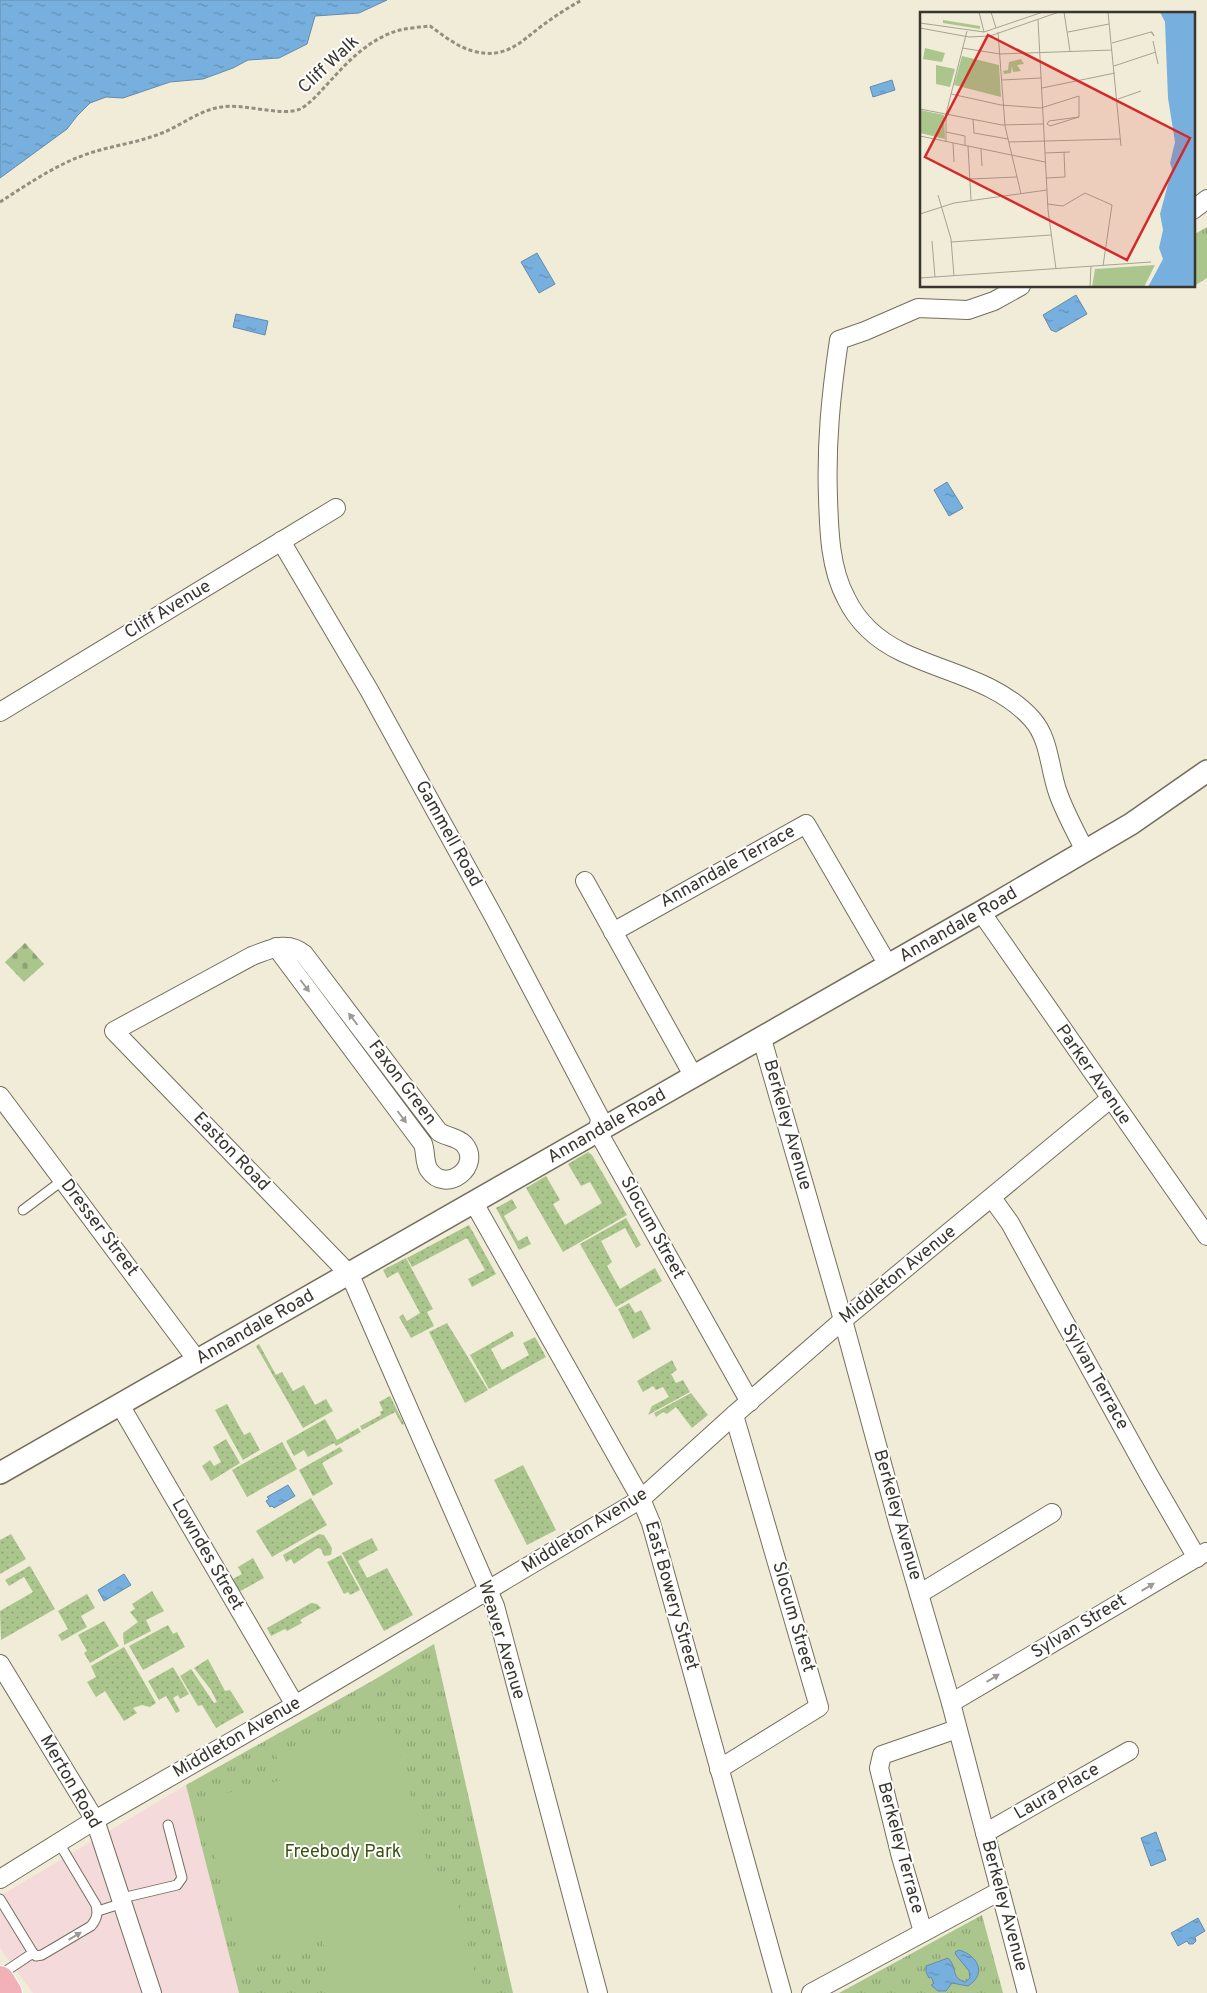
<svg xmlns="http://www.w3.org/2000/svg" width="1207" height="1993" font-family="Overpass,sans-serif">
  <defs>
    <pattern id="grass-dots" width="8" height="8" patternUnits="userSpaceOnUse" patternTransform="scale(1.25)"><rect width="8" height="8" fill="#abc68d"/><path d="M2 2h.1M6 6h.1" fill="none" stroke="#8ca274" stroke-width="1.8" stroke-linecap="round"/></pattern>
    <pattern id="cemetery-stones" width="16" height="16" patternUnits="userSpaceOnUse" patternTransform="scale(1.25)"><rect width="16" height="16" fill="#abc68d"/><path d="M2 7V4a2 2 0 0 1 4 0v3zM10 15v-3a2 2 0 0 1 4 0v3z" fill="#8ca274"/></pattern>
    <pattern id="park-tufts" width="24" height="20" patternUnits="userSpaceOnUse" patternTransform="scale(1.25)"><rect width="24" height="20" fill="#abc68d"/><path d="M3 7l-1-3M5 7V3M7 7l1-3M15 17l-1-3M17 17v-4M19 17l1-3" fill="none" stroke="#8ca274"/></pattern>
    <pattern id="water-ripples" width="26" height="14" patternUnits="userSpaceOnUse" patternTransform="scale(1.25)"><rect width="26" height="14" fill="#77b0de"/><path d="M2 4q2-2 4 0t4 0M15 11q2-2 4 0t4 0" fill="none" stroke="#6390b4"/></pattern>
  </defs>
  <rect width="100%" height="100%" fill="#f1ecd7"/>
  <!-- commercial -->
  <polygon fill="#f5dadb" points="186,1785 239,1993 33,1993 0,1948 0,1896"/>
  <!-- grass -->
  <g fill="url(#grass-dots)">
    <polygon points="588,1152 592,1155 627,1215 563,1252 526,1188 546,1176 560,1200 553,1204 565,1225 602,1203 590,1182 581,1186 568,1164"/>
    <polygon points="512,1199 517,1208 504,1216 518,1241 527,1236 531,1244 519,1250 496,1208"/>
    <polygon points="626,1218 641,1245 636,1248 625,1228 601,1241 612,1262 607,1266 620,1289 655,1268 662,1281 616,1307 580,1244"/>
    <polygon points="469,1225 496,1274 472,1287 468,1279 485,1270 467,1238 412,1267 407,1258"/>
    <polygon points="406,1258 433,1309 427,1312 434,1326 411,1338 399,1317 403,1314 407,1321 420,1313 398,1272 387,1278 383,1270"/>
    <polygon points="629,1303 635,1313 641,1310 651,1329 633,1339 618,1309"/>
    <polygon points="447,1323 488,1390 465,1403 429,1332"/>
    <polygon points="512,1331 514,1336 491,1349 502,1370 529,1355 523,1343 535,1337 546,1357 489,1389 470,1355"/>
    <polygon points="259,1344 276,1375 282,1372 293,1391 304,1385 315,1405 326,1399 333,1411 303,1428 256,1346"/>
    <polygon points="672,1360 677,1370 671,1374 676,1383 683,1380 690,1392 648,1415 652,1406 669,1397 663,1387 656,1390 653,1386 643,1392 637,1381"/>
    <polygon points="691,1393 708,1415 692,1428 676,1407 667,1414 663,1412 656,1417 654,1413"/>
    <polygon points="390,1396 404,1424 402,1425 395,1412 362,1430 360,1426 381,1415 380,1412 383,1410 379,1402"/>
    <polygon points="227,1404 244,1435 250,1432 260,1450 243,1460 215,1410"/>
    <polygon points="325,1419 337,1440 358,1428 361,1432 336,1446 334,1443 308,1457 304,1450 294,1456 286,1441"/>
    <polygon points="226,1439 240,1463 211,1481 202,1466 210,1460 214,1466 221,1462 213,1447"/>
    <polygon points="282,1442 297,1469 247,1497 232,1470"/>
    <polygon points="340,1447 343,1451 322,1463 333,1484 313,1496 299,1470"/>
    <polygon points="523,1465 556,1530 527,1545 494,1480"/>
    <polygon points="311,1498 327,1525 272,1557 256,1531"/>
    <polygon points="11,1534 26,1559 0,1574 0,1540"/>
    <polygon points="319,1534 324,1535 332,1548 331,1555 324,1556 321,1549 318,1548 294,1564 291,1559 286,1562 283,1555"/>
    <polygon points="372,1538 378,1550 358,1561 367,1578 387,1568 413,1615 384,1631 342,1553"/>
    <polygon points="341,1555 360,1590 350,1595 348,1592 344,1594 327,1562"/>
    <polygon points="253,1558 264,1578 237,1593 229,1581 242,1574 238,1567"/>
    <polygon points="30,1566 55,1609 1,1640 0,1611 33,1592 24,1577 9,1586 5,1580"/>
    <polygon points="152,1591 164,1611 146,1620 151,1631 124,1645 123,1633 138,1622 130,1612 135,1609 132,1604"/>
    <polygon points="87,1594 95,1608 81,1616 87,1627 62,1641 58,1635 68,1629 58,1611"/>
    <polygon points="311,1603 317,1604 321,1608 300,1620 302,1623 287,1631 285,1629 271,1636 267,1628"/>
    <polygon points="104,1621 119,1646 90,1663 84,1653 87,1651 78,1635"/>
    <polygon points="168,1625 173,1634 177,1632 185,1647 143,1670 129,1646"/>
    <polygon points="124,1647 156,1703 150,1707 142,1705 133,1708 137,1713 124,1721 105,1691 96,1697 87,1682 96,1677 91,1666"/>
    <polygon points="208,1659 225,1691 230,1690 244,1712 216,1728 202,1705 198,1706 180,1676 191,1669 214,1703 217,1702 211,1690 194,1668"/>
    <polygon points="173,1667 189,1694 180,1699 178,1695 173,1698 180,1711 176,1713 166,1696 159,1700 148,1681"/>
  </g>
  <!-- cemetery -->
  <polygon fill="url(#cemetery-stones)" points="25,943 44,964 24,982 5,962"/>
  <!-- park -->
  <g fill="url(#park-tufts)">
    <polygon points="1207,227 1207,278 1191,288 1191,286 1193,286 1193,235"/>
    <polygon points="434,1644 513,1993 239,1993 186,1785 372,1681"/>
    <polygon points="982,1915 1003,1993 839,1993"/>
  </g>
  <!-- pitch -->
  <g fill="#abc68d">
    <polygon points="1207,236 1207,268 1202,270 1193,255 1193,244"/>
    <path d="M 392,1722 L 432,1880 L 451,1876 L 480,1993 L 326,1993 L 332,1975 L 322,1938 C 295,1952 273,1956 243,1960 L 203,1812 L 215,1796 L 282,1780 L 275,1751 Z"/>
  </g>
  <!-- water -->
  <g fill="url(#water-ripples)" stroke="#648ba9">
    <polygon points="0,0 387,0 359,13 315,16 307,44 279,58 248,60 233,68 203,79 170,82 123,98 106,97 90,103 77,116 67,129 0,178"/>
    <polygon points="892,80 895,90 873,97 870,87"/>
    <polygon points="537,253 555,284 539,293 521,262"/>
    <polygon points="1076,295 1087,314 1056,332 1051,330 1043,315"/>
    <polygon points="236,314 268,321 265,335 233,327"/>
    <polygon points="947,482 963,508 949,516 934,490"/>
    <polygon points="288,1485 295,1496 274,1508 272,1506 270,1507 266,1501 269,1499 267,1497"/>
    <polygon points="124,1574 131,1585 104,1601 98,1590"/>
    <polygon points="1156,1832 1166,1860 1151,1866 1141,1838"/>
    <polygon points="1198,1918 1205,1931 1195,1937 1196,1941 1193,1944 1189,1944 1187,1941 1178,1946 1171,1933"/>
    <path d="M 959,1950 C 977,1955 988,1973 968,1986 L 952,1983 L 946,1991 L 938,1991 L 931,1985 L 934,1983 L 931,1977 L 929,1978 L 926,1972 L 926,1966 L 948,1958 C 958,1968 950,1977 965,1982 L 970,1978 L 969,1971 L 956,1955 L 955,1952 Z"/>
  </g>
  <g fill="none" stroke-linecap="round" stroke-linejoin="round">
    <!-- service casing -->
    <g stroke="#746f5d" stroke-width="11">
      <g id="service">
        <polyline points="23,1210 63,1180"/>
        <polyline points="122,1898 177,1885 182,1878 168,1825"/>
        <path d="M 0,1899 L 33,1953 L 36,1956 L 42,1955 L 91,1926 C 97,1919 98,1914 96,1905 L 59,1843"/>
        <polyline points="98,1911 123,1903"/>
        <polyline points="0,1975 33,1953"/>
      </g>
    </g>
    <!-- minor casing -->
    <g stroke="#746f5d" stroke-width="20">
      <g id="minor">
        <polyline points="1193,210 1207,199"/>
        <path d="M 1021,286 L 994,301 L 968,310 L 918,308 L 865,331 L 839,340 C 831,394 826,443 828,498 C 829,531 830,568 846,598 C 858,623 877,640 902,652 C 945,673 998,681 1032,719 C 1050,739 1049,768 1058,793 C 1065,813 1076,832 1085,851"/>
        <polyline points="281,541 369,690 494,917 600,1118 598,1132 750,1402"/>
        <polyline points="0,712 336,508"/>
        <polyline points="585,881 694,1077"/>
        <polyline points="981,912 1207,1236"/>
        <polyline points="613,932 806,824 888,965"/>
        <path d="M 276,947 L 423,1144 C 426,1152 424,1163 429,1170 C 446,1195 483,1166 464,1144 C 457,1137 447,1137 439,1132 L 304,954 C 287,940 271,949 252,956 L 114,1031 L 349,1274 L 354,1284 L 495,1606 L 598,1993"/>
        <polyline points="762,1039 843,1320 899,1526 951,1703 1027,1993"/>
        <polyline points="0,1096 197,1360"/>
        <polyline points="992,1198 1010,1223 1149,1475 1197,1558"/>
        <polyline points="474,1203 641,1499 651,1523 782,1993"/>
        <polyline points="120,1405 295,1705"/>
        <polyline points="919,1594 1052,1513"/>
        <polyline points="0,1664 95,1820 152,1993"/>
        <polyline points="951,1703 1206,1552"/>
        <polyline points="719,1769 819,1707 734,1415"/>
        <polyline points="985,1833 1129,1751"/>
        <polyline points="0,1879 95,1820 295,1705 641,1499 734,1415 843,1320 1110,1099"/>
        <polyline points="923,1932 901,1857 879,1768 882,1755 957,1729"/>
        <polyline points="811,1993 1000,1891"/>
      </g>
    </g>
    <!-- tertiary casing -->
    <g stroke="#746f5d" stroke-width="24">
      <g id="tertiary">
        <path id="s1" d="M 0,1473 L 981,912 L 1131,824 L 1207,771"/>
      </g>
    </g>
    <!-- primary casing -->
    <g stroke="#fff" stroke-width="30">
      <polyline id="primary" points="0,1980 8,1993"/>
    </g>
    <!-- path -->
    <path stroke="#928f80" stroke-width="3" stroke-dasharray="4 2.5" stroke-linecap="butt" d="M 0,202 C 25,186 51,168 79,157 C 106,146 135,144 162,133 C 182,125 200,110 221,107 C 244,103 282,117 300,109 C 313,102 323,88 333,78 C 351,58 373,37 400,30 C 409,28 420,27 430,26 C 443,35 457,47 473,51 C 506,60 520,42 543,25 C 555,16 569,7 582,0"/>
    <!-- service -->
    <use href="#service" stroke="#fff" stroke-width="9"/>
    <!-- minor -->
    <use href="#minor" stroke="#fff" stroke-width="18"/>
    <!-- tertiary -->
    <use href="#tertiary" stroke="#fff" stroke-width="21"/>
    <!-- primary -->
    <use href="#primary" stroke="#f2b0b8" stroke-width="28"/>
  </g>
  <!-- one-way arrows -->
  <defs><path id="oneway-solid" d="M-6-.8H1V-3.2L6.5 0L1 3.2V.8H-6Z" transform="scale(1.25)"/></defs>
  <g fill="#9c9a96">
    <use href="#oneway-solid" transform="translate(305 986) rotate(53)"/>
    <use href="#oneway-solid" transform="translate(353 1019) rotate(-127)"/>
    <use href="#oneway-solid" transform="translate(402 1117) rotate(53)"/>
    <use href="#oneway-solid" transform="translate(1148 1587) rotate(-31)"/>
    <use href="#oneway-solid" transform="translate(993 1678) rotate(-31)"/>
    <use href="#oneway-solid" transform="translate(75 1936) rotate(-31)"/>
  </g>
  <g text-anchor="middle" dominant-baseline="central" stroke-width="4" stroke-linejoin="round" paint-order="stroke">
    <!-- street labels -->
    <g font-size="18" fill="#38362e" stroke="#fff">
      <text transform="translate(329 65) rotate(-43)">Cliff Walk</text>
      <text transform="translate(168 610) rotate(-31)">Cliff Avenue</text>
      <text transform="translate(448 834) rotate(61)">Gammell Road</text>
      <text transform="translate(728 867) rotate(-29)">Annandale Terrace</text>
      <text stroke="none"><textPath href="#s1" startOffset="1104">Annandale Road</textPath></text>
      <text transform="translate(1093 1075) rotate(55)">Parker Avenue</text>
      <text transform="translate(402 1083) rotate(53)">Faxon Green</text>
      <text transform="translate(787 1125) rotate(74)">Berkeley Avenue</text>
      <text stroke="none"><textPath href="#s1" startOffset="699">Annandale Road</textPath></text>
      <text transform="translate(231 1152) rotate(46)">Easton Road</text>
      <text transform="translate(99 1228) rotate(53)">Dresser Street</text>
      <text transform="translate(652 1228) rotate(61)">Slocum Street</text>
      <text transform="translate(898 1275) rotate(-39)">Middleton Avenue</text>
      <text stroke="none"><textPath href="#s1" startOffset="294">Annandale Road</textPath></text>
      <text transform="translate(1095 1377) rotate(61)">Sylvan Terrace</text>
      <text transform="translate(897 1515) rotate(74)">Berkeley Avenue</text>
      <text transform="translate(585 1531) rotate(-32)">Middleton Avenue</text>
      <text transform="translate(207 1555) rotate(60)">Lowndes Street</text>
      <text transform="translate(671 1596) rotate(74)">East Bowery Street</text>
      <text transform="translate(793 1617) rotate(74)">Slocum Street</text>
      <text transform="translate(1079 1627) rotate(-31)">Sylvan Street</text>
      <text transform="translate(501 1640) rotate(73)">Weaver Avenue</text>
      <text transform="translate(237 1738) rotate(-30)">Middleton Avenue</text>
      <text transform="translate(70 1782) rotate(60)">Merton Road</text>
      <text transform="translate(1057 1792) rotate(-30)">Laura Place</text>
      <text transform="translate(900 1848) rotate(75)">Berkeley Terrace</text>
      <text transform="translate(1004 1906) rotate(75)">Berkeley Avenue</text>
    </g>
    <!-- park labels -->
    <g font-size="18" fill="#37520f" stroke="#fff">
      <text x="343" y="1852">Freebody Park</text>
    </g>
  </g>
  <!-- overview -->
  <g transform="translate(920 12)">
    <rect width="275" height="275" fill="#f1ecd7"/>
    <path d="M 23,8 L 60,14 L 60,17 L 23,11 ZM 5,36 L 25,41 L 22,50 L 3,47 ZM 101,47 L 104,52 L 97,53 L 101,59 L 93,60 L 92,54 L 91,61 L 84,62 L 83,59 L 88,58 L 89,50 ZM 235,253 L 224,275 L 172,275 L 175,257 Z" fill="#abc68d"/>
    <path d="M 42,44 L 79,53 L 81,85 L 34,73 ZM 16,53 L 35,57 L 30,75 L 16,72 ZM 0,98 L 24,103 L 25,127 L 0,121 Z" fill="#abc68d"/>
    <path d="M 59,49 L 76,53 L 75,62 L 78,63 L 75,77 L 37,68 L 42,51 L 56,58 Z" fill="#abc68d"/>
    <path d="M 240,0 L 275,0 L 275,275 L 228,275 L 243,247 L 239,236 L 243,218 L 240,202 L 252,157 L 250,151 L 255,130 L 248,86 L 245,10 Z" fill="#77b0de"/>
    <path fill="none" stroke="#a7a393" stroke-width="1" d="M 59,0 L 64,20M 71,0 L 76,16M 144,0 L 150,39M 188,0 L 201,134M 118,8 L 128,198 L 136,257M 0,11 L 64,20 L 123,0M 0,16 L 49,25 L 70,24 L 139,0M 78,20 L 85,114 L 101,182M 148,20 L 189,12M 233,29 L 238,52M 192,31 L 231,20 L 232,20 L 234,24 L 231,20M 42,36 L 80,42 L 192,38M 194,54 L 236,40M 82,68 L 121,66M 122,76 L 195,61M 31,82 L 81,93 L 121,96 L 159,84 L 159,105M 198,87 L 221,79M 0,97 L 82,113 L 123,112M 159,105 L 130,114 L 127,112 L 129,109 ZM 53,107 L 54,121 L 88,127M 26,120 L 45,124 L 45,134M 0,124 L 125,150M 26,130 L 26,102 L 47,19M 89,130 L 200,127M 33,131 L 34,150M 48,134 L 51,188M 61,137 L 62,154M 125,141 L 150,140M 126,166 L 145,165 L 144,140M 50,167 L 97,165M 18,183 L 31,227 L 34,264M 127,192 L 143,194 L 165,181 L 192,193 L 183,254M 0,202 L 34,191 L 127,178M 12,229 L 15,265M 31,230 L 131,223M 0,266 L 231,250M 170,275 L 171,254"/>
    <path fill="#d62828" fill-opacity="0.15" stroke="#d62828" stroke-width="2.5" d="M 68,23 L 270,126 L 207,248 L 5,145 Z"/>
    <rect width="275" height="275" fill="none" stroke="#38362e" stroke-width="2.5"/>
  </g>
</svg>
